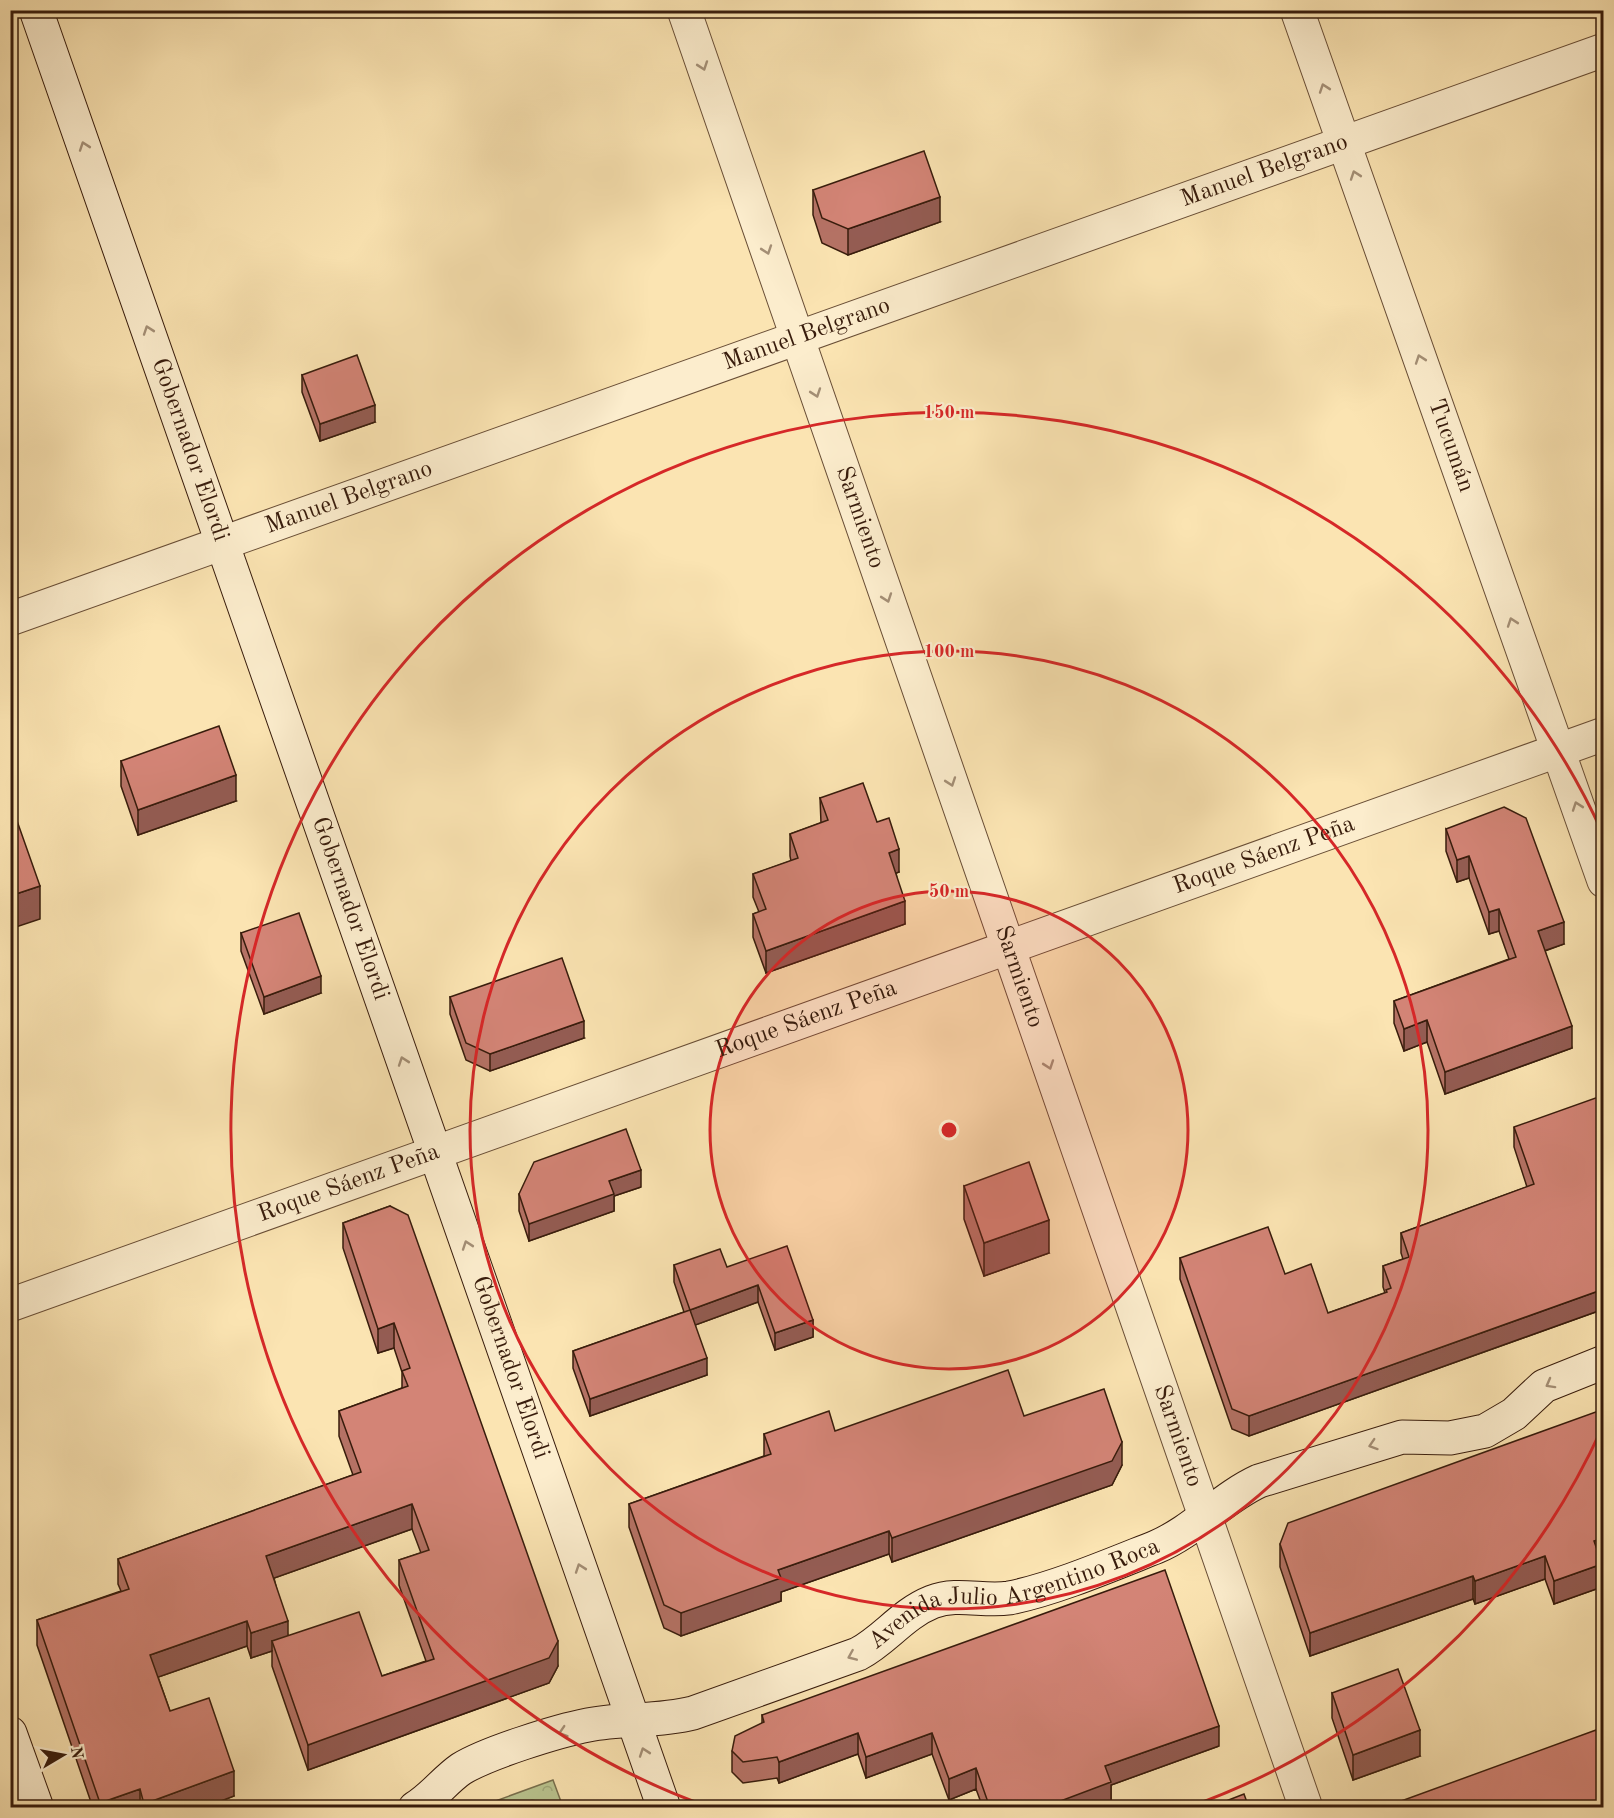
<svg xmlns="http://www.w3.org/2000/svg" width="1614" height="1818" font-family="'Old Standard TT',serif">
  <defs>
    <pattern id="park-crowns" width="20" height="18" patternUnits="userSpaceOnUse" patternTransform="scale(1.5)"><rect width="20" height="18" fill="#bac590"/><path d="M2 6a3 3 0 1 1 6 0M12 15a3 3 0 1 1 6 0" fill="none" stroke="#a1a97b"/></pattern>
  </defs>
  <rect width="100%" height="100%" fill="#fbe4b2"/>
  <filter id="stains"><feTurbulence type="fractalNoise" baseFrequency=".00333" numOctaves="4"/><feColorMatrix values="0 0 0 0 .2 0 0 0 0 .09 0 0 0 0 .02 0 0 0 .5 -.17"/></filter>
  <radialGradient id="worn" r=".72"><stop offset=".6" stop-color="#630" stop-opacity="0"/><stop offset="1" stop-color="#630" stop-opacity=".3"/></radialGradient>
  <!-- park -->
  <polygon fill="url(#park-crowns)" stroke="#79704e" stroke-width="1.5" points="553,1780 563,1807 479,1807"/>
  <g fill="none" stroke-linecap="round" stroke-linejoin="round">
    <!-- street casing -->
    <g stroke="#694e36" stroke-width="35">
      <g id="street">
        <path id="s1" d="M 684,10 L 1306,1808"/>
        <path id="s2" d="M 1297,10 L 1604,881"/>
        <path id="s3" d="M 10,619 L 1604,50"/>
        <path id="s4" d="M 10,1305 L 1604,734"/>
      </g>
    </g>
    <!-- secondary casing -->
    <g stroke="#381c0c" stroke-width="35">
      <g id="secondary">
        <path id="s5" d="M 36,10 L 664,1808"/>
        <polyline points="10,1733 37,1808"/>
        <path id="s6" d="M 415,1808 C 433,1797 445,1780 461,1769 C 487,1753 557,1731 588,1725 C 622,1718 658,1722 693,1713 L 858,1654 C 885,1640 902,1614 932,1602 C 958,1592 983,1602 1009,1598 C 1052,1590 1113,1564 1156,1547 C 1194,1531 1222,1498 1259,1481 L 1402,1437 L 1450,1438 L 1485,1431 L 1514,1414 L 1544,1386 L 1604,1362"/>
      </g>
    </g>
    <!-- street -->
    <use href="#street" stroke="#fcedcd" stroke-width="33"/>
    <!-- secondary -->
    <use href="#secondary" stroke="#fcedcd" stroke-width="33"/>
  </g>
  <!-- wall -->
  <g fill="#b57265" stroke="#381c0c" stroke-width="1.5" fill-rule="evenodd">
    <polygon points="813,190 940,222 848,255 822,243 813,215"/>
    <polygon points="302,375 375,422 320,441 302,392"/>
    <polygon points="121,761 236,801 138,835 121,786"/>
    <polygon points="820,798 877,822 899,872 896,873 905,924 766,973 753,937 753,914 759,912 753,897 753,874 791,861 790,856 790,834 821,823"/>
    <polygon points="1446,829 1564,944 1545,951 1572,1048 1445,1094 1427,1042 1404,1051 1394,1023 1394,1001 1509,959 1499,931 1489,934 1469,878 1457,882 1446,851"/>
    <polygon points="241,933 321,993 264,1014 241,951"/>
    <polygon points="450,997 584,1038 490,1071 466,1060 450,1014"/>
    <polygon points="1514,1127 1604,1309 1249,1436 1232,1429 1180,1279 1180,1258 1285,1274 1328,1313 1385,1293 1383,1287 1383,1266 1403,1259 1401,1253 1401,1233 1527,1187 1514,1147"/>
    <polygon points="964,1186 1049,1253 984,1276 964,1219"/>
    <polygon points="641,1187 614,1196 614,1211 529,1241 519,1211 519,1194"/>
    <path d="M 390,1206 L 558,1666 L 549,1683 L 308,1770 L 272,1666 L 272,1651 L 251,1658 L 247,1646 L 158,1677 L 170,1711 L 234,1796 L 203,1808 L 93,1808 L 37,1645 L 37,1620 L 121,1591 L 118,1584 L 118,1559 L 353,1475 L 339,1436 L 339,1411 L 402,1388 L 402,1372 L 394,1348 L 378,1353 L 343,1248 L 343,1223 ZM 412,1529 L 421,1553 L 399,1560 L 399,1585 L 426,1661 L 382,1676 L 288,1636 L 274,1578 Z"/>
    <polygon points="674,1265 727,1267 813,1320 813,1337 775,1350 758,1302 695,1325 707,1375 590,1416 573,1368 573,1351 684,1312 674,1282"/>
    <polygon points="1604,1409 1604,1561 1601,1561 1602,1587 1554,1604 1545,1579 1475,1604 1473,1599 1310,1656 1280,1567 1280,1544"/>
    <polygon points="1024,1416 1122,1465 1112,1485 892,1562 889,1554 781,1592 781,1601 681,1636 664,1628 629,1527 629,1504 764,1456 764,1434 835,1431"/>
    <polygon points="1332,1693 1420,1756 1353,1780 1332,1718"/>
    <polygon points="762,1715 1219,1746 1111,1785 1111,1803 1100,1808 983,1808 976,1789 949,1800 932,1754 866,1778 858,1754 779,1783 777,1778 743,1783 732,1772 732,1751 762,1723"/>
  </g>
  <!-- shaded-wall -->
  <g fill="#945c53" stroke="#381c0c" stroke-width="1.5">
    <polygon points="940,197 940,222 848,255 848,229"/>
    <polygon points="375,405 375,422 320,441 320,424"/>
    <polygon points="236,775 236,801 138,835 138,810"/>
    <polygon points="899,849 899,872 889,876 889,853"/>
    <polygon points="1469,856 1469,878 1457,882 1457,860"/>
    <polygon points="40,886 40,919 10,929 10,896"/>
    <polygon points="905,901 905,924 766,973 766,951"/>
    <polygon points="1499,909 1499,931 1489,934 1489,912"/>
    <polygon points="1564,922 1564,944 1538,953 1538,931"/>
    <polygon points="321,976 321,993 264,1014 264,997"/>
    <polygon points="1427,1020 1427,1042 1404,1051 1404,1029"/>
    <polygon points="584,1021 584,1038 490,1071 490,1054"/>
    <polygon points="1572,1026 1572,1048 1445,1094 1445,1072"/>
    <polygon points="641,1170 641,1187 614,1196 614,1211 529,1241 529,1224 609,1181"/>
    <polygon points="1049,1220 1049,1253 984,1276 984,1243"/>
    <polygon points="758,1285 758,1302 690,1327 690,1310"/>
    <polygon points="1604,1289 1604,1309 1249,1436 1249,1416"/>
    <polygon points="813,1320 813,1337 775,1350 775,1333"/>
    <polygon points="394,1323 394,1348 378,1353 378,1329"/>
    <polygon points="707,1358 707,1375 590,1416 590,1399"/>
    <polygon points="1122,1442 1122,1465 1112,1485 892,1562 892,1538"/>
    <polygon points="412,1504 412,1529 266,1581 266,1556"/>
    <polygon points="889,1531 889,1554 781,1592 781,1601 681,1636 681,1613 778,1570"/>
    <polygon points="1604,1538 1604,1561 1594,1564 1594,1541"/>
    <polygon points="1545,1556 1545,1579 1475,1604 1475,1581"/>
    <polygon points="1602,1564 1602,1587 1554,1604 1554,1581"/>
    <polygon points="1473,1576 1473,1599 1310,1656 1310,1633"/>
    <polygon points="247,1621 247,1646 150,1680 150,1655"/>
    <polygon points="288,1621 288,1645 272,1641 272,1651 251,1658 251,1633"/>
    <polygon points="558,1641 558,1666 549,1683 308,1770 308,1745"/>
    <polygon points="1219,1726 1219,1746 1111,1785 1111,1803 1100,1808 1042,1808 1105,1766"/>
    <polygon points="1420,1730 1420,1756 1353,1780 1353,1755"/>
    <polygon points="858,1733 858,1754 779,1783 779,1762"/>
    <polygon points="932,1733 932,1754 866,1778 866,1757"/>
    <polygon points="976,1768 976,1789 949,1800 949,1779"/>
    <polygon points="234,1771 234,1796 203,1808 144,1808 144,1804"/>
    <polygon points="140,1789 140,1808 100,1808 100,1803"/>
  </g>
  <!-- building -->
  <g fill="#d38476" stroke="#381c0c" stroke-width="1.5">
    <polygon points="924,151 940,197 848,229 822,218 813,190"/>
    <polygon points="357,355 375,405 320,424 302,375"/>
    <polygon points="219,726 236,775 138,810 121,761"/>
    <polygon points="863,783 877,822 889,818 899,849 889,853 905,901 766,951 753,914 766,909 753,874 798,858 790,834 828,820 820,798"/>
    <polygon points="10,801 40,886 10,896"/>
    <polygon points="1504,807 1526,818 1564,922 1538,931 1572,1026 1445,1072 1427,1020 1404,1029 1394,1001 1516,957 1499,909 1489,912 1469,856 1457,860 1446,829"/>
    <polygon points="299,913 321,976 264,997 241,933"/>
    <polygon points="562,958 584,1021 490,1054 466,1043 450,997"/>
    <polygon points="1604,1095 1604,1289 1249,1416 1232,1409 1180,1258 1268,1227 1285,1274 1311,1264 1328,1313 1387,1292 1386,1290 1391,1288 1383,1266 1409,1257 1401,1233 1534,1184 1514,1127"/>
    <polygon points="626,1129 641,1170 609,1181 614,1194 529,1224 519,1194 534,1162"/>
    <polygon points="1029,1162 1049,1220 984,1243 964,1186"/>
    <polygon points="390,1206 408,1215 558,1641 549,1658 308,1745 272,1641 359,1612 382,1676 434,1659 399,1560 429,1550 412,1504 266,1556 288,1621 251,1633 247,1621 150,1655 170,1711 209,1698 234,1771 144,1804 140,1789 100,1803 37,1620 129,1589 118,1559 361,1472 339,1411 408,1386 402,1371 410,1368 394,1323 378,1329 343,1223"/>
    <polygon points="787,1246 813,1320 775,1333 758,1285 690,1310 674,1265 720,1249 727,1267"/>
    <polygon points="690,1310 707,1358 590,1399 573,1351"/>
    <polygon points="1008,1370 1024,1416 1104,1389 1122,1442 1112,1461 892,1538 889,1531 778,1570 781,1578 681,1613 664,1605 629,1504 771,1454 764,1434 829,1411 835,1431"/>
    <polygon points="1604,1409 1604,1538 1594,1541 1602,1564 1554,1581 1545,1556 1475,1581 1473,1576 1310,1633 1280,1544 1288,1523"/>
    <polygon points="1165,1570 1219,1726 1105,1766 1111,1782 1042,1808 990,1808 976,1768 949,1779 932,1733 866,1757 858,1733 779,1762 777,1757 743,1762 732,1751 735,1736 764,1722 762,1715"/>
    <polygon points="1398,1669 1420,1730 1353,1755 1332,1693"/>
    <polygon points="1596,1730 1604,1752 1604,1808 1382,1808"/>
    <polygon points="1244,1794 1249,1808 1208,1808"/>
  </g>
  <!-- one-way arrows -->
  <defs><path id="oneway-chevron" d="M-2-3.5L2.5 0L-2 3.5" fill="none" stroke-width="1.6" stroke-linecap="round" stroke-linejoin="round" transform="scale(1.5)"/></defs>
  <g stroke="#a48f76">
    <use href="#oneway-chevron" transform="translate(703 66) rotate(71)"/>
    <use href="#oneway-chevron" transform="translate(1324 88) rotate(-109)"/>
    <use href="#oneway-chevron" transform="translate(84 146) rotate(-109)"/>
    <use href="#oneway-chevron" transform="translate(1355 175) rotate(-109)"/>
    <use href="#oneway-chevron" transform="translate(767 250) rotate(71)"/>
    <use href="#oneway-chevron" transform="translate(148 330) rotate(-109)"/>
    <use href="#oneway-chevron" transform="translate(1420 359) rotate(-109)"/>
    <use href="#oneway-chevron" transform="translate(816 393) rotate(71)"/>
    <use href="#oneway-chevron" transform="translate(887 598) rotate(71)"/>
    <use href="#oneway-chevron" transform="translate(1512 622) rotate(-109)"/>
    <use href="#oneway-chevron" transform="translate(951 782) rotate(71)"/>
    <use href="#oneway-chevron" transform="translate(1577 806) rotate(-109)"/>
    <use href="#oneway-chevron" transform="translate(403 1061) rotate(-109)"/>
    <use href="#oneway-chevron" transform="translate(1049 1065) rotate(71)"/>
    <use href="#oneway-chevron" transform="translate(467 1245) rotate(-109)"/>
    <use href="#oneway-chevron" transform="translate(1550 1384) rotate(151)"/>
    <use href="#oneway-chevron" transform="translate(1373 1445) rotate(162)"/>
    <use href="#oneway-chevron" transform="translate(580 1568) rotate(-109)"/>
    <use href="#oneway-chevron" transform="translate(852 1656) rotate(157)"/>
    <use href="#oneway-chevron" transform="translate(563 1732) rotate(162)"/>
    <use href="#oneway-chevron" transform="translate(644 1752) rotate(-109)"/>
  </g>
  <!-- distance rings -->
  <circle cx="949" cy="1130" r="239" fill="#d62828" fill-opacity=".12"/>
  <g fill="none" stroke="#d62828" stroke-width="3">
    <circle cx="949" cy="1130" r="239"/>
    <circle cx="949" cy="1130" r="479"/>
    <path d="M1602 1428A718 718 0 0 1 1189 1807M709 1807A718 718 0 1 1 1602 832"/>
  </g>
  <g text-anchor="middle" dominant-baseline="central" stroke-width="4.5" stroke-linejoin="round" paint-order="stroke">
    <!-- street labels -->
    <g font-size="24" fill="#381c0c" stroke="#fcedcd">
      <text stroke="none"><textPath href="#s3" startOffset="1332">Manuel Belgrano</textPath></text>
      <text stroke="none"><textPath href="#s3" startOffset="846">Manuel Belgrano</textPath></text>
      <text stroke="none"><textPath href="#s2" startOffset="462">Tucumán</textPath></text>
      <text stroke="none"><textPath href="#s5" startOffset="466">Gobernador Elordi</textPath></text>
      <text stroke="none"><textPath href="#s3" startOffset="360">Manuel Belgrano</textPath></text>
      <text stroke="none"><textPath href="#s1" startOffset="537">Sarmiento</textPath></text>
      <text stroke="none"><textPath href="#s4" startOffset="1332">Roque Sáenz Peña</textPath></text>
      <text stroke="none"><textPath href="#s5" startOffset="952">Gobernador Elordi</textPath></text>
      <text stroke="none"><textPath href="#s1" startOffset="1023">Sarmiento</textPath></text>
      <text stroke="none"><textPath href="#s4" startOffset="846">Roque Sáenz Peña</textPath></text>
      <text stroke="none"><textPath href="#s4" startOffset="360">Roque Sáenz Peña</textPath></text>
      <text stroke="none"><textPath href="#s5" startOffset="1438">Gobernador Elordi</textPath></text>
      <text stroke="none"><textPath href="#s1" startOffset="1509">Sarmiento</textPath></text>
      <text stroke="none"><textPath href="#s6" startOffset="648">Avenida Julio Argentino Roca</textPath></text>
    </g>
  </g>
  <circle cx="949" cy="1130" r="9" fill="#d62828" stroke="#fcedcd" stroke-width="3"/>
  <g font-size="18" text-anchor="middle" font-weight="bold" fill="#d62828" stroke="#fcedcd" stroke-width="4.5" stroke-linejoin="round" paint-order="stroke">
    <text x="949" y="418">150 m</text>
    <text x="949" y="657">100 m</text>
    <text x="949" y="897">50 m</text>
  </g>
  <!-- margin -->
  <rect width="1614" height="1818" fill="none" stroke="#fbe4b2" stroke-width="36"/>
  <rect x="12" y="12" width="1590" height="1794" fill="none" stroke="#381c0c" stroke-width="3"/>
  <rect x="18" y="18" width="1578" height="1782" fill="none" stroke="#381c0c" stroke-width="1.5"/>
  <!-- north arrow -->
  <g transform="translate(63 1755) rotate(80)" stroke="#fcedcd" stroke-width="4.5" paint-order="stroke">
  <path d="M0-4.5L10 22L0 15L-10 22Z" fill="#381c0c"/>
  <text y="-9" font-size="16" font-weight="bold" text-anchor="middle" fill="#381c0c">N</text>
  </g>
  <rect width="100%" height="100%" filter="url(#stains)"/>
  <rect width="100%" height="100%" fill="url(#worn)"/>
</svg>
